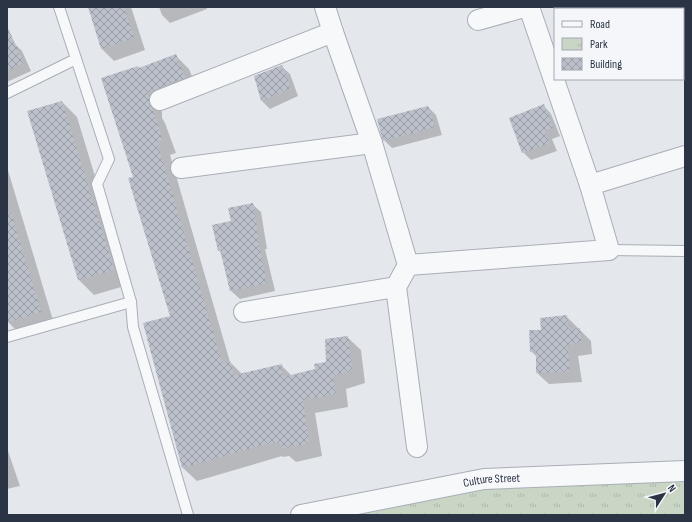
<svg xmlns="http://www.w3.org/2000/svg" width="692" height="522" font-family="'Sofia Sans Condensed',sans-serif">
  <defs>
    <pattern id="park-tufts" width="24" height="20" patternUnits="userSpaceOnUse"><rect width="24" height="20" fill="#c9d6c5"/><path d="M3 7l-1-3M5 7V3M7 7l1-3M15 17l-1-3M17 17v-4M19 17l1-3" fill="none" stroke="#adb8ab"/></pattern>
    <pattern id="building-cross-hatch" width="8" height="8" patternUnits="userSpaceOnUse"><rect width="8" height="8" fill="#bbc0ca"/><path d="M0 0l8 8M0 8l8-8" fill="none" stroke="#989da6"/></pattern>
  </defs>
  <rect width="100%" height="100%" fill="#e4e7ec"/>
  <!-- park -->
  <polygon fill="url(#park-tufts)" points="685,471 685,515 307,515 484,479"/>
  <!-- shadow -->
  <g fill="#0003">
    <polygon points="89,7 131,7 145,50 114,61 102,49"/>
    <polygon points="159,7 207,7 207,9 170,23 162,15"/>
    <polygon points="14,43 22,51 31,71 7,82 7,46"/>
    <polygon points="176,56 189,69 198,91 159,105 162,112 162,118 165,123 176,153 170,155 230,362 242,374 281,365 292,376 316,369 327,362 347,337 361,350 365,383 346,389 348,407 315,413 322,456 296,462 289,456 283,457 282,456 197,481 183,468 145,324 171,317 135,178 140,69"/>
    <polygon points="281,66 290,74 298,96 270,109 262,101 255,76"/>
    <polygon points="62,102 77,117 128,285 94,295 79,280 28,112"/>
    <polygon points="543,105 551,114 560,136 552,139 557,151 531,160 523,152"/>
    <polygon points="428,107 436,115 442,135 392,148 384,140"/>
    <polygon points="7,167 55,327 23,337 8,322 7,320"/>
    <polygon points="252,204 261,212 267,249 265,249 275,291 240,299 231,291 222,253 219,250"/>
    <polygon points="566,316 591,341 592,354 578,356 582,382 549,384 537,373 537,357 531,351 542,331"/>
    <polygon points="7,448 20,486 7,489"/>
  </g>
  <!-- building -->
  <g fill="url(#building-cross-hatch)">
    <polygon points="88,7 124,7 134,38 101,49"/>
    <polygon points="7,26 24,63 7,71"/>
    <polygon points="176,54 185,78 162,87 147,92 149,98 149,104 152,108 163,140 157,142 222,363 230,361 234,375 282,364 283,377 315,369 314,364 326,362 325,339 348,336 352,370 333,376 336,394 303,400 309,443 281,449 280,442 269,444 269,443 182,468 143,323 170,316 128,178 133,177 101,78 138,66 139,68"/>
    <polygon points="282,65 291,88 261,101 254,76"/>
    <polygon points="62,101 114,270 78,280 27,111"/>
    <polygon points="544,104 553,128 545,131 549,143 522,153 509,118"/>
    <polygon points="428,106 435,127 383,141 377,119"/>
    <polygon points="253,203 259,241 258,241 267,283 230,291 220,250 218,251 212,225 231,221 228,208"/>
    <polygon points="7,213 11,213 41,312 7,322"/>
    <polygon points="567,315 568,329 580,328 581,342 567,345 570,371 536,373 536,351 530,352 529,330 541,330 540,318"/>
  </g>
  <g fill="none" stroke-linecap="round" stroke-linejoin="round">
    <!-- service casing -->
    <g stroke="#a9aeb7" stroke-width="12">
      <g id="service">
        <polyline points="59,7 109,159 97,184 131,302 133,327 188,515"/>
        <polyline points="7,93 76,59"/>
        <polyline points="609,250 685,251"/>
        <polyline points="7,337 131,302"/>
      </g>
    </g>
    <!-- minor casing -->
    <g stroke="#a9aeb7" stroke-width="22">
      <g id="minor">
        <polyline points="325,7 333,32 372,143 408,265 396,287 417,447"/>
        <polyline points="658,7 659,9"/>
        <polyline points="478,20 524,7"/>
        <polyline points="160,100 333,32"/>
        <polyline points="181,168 372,143"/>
        <polyline points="590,185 685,156"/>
        <polyline points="408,265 609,250 590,185 529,7"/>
        <polyline points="244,312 396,287"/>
        <path id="s1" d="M 301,515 L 484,479 L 685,471"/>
      </g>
    </g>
    <!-- service -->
    <use href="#service" stroke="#f7f8fa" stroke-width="10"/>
    <!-- minor -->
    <use href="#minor" stroke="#f7f8fa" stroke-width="20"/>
  </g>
  <g text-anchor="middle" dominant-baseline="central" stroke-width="3" stroke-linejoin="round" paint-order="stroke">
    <!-- street labels -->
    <g font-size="12" fill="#2b3445" stroke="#f4f6f9">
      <text stroke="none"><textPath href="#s1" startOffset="194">Culture Street</textPath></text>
    </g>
  </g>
  <!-- border -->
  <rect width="692" height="522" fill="none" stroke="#2b3445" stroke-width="16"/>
  <!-- legend -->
  <rect x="554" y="8" width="130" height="72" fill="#f4f6f9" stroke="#a4a8b1"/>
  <rect x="562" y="21" width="20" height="6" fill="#f7f8fa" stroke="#a4a8b1"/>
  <text x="590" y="28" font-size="12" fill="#2b3445">Road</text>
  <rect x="562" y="38" width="20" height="12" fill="url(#park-tufts)" stroke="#a4a8b1"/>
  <text x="590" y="48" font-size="12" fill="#2b3445">Park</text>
  <rect x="562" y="58" width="20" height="12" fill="url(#building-cross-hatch)" stroke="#a4a8b1"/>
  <text x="590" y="68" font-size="12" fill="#2b3445">Building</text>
  <!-- north arrow -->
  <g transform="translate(664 494) rotate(54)" stroke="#f4f6f9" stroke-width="3" paint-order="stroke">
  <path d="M0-3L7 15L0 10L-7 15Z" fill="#2b3445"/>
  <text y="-6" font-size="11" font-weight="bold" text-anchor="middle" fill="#2b3445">N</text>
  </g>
</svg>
